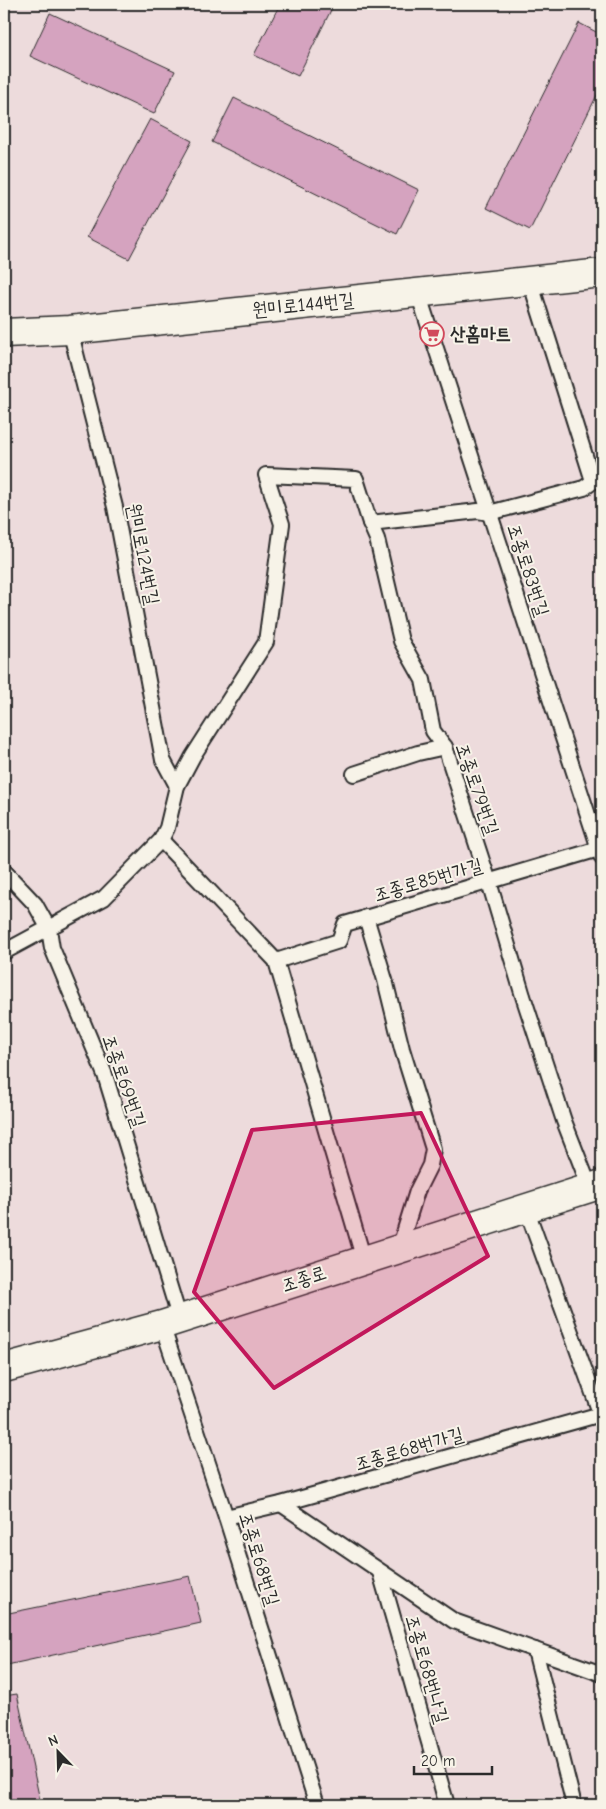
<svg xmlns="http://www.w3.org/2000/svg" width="606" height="1809" font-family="'Comic Neue','Poor Story',sans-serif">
  <rect width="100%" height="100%" fill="#eddbdc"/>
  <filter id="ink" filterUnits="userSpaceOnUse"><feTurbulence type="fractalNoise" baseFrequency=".02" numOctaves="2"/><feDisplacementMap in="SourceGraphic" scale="10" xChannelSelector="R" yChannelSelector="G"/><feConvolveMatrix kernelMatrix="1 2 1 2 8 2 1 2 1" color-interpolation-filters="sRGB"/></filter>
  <g filter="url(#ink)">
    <!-- building -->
    <g fill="#d5a3bf" stroke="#2b2b2b">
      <polygon points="280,4 334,4 298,76 254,55"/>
      <polygon points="50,13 175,71 154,114 30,56"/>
      <polygon points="579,23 602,35 602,85 530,230 486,208"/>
      <polygon points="234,98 419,190 397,234 212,142"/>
      <polygon points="150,119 192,141 129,259 87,237"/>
      <polygon points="190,1576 201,1623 7,1665 4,1652 4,1614"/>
      <polygon points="17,1694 41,1805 4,1805 4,1696"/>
    </g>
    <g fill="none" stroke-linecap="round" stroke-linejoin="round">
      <!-- service casing -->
      <g stroke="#2b2b2b" stroke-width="18">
        <g id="service">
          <polyline points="530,281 593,481"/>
          <polyline points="418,293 602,858"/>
          <polyline points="70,330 115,507 163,760 177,786"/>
          <polyline points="370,523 377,539 401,641 423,680 433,731 445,747 489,882 523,996 564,1121 590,1188"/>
          <polyline points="354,774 418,753 445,747"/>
          <polyline points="161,840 276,961 364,1260"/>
          <polyline points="4,871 35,904 49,929 52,948 105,1075 180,1320"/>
          <polyline points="366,917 385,980 402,1049 433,1149 430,1165 417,1191 399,1249"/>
          <polyline points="4,952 104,898 161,840 167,828 177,786 193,756 266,642 282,524 266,475 356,479 370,523 478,511 489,513 584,488 602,475"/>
          <polyline points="276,961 339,941 345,924 602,848"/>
          <polyline points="526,1208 602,1418"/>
          <polyline points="162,1325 226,1517 317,1805"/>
          <polyline points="281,1504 454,1621 602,1674"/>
          <polyline points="226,1517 281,1504 601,1414"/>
          <polyline points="380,1572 447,1805"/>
          <polyline points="535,1650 574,1805"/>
        </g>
      </g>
      <!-- minor casing -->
      <g stroke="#2b2b2b" stroke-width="31">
        <polyline id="minor" points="4,333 70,330 602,273"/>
      </g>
      <!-- tertiary casing -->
      <g stroke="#2b2b2b" stroke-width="31">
        <polyline id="tertiary" points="4,1368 162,1325 602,1184"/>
      </g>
      <!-- service -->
      <use href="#service" stroke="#f7f3e8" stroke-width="14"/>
      <!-- minor -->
      <use href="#minor" stroke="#f7f3e8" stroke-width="28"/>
      <!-- tertiary -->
      <use href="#tertiary" stroke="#f7f3e8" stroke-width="28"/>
    </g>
  </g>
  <!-- marked area -->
  <path fill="#c2185b" fill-opacity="0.2" stroke="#c2185b" stroke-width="4" stroke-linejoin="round" d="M 421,1113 L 488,1256 L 274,1388 L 194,1292 L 252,1130 Z"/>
  <!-- icons -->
  <defs>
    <g id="supermarket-ring" transform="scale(1.25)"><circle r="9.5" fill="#f7f3e8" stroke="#d1495b" stroke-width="1.5"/><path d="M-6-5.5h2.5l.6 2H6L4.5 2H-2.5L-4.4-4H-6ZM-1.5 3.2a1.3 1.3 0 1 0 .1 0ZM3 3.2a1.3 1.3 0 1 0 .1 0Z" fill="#d1495b"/></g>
  </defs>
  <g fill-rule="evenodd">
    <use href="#supermarket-ring" x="432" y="334"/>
  </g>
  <g text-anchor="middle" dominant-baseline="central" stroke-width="4" stroke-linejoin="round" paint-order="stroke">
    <!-- street labels -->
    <g font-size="19" fill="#2b2b2b" stroke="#f7f3e8">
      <text transform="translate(303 305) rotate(-6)">원미로144번길</text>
      <text transform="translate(143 554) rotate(79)">원미로124번길</text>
      <text transform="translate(528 570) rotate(72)">조종로83번길</text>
      <text transform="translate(477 789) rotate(71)">조종로79번길</text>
      <text transform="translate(428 880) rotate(-16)">조종로85번가길</text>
      <text transform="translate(124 1081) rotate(71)">조종로69번길</text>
      <text transform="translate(304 1279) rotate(-18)">조종로</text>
      <text transform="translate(409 1449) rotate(-16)">조종로68번가길</text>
      <text transform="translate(259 1559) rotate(73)">조종로68번길</text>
      <text transform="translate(427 1669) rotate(74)">조종로68번나길</text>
    </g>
    <!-- poi labels -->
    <g font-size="19" font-weight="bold" fill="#2b2b2b" stroke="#f7f3e8" text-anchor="start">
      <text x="450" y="334">산홈마트</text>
    </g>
  </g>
  <!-- margin -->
  <rect width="606" height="1809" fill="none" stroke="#f7f3e8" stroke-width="20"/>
  <rect x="10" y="10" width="586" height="1789" fill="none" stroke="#2b2b2b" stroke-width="2" filter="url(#ink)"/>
  <!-- north arrow -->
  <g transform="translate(58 1752) rotate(337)" stroke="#f7f3e8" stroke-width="4" paint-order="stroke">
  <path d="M0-4L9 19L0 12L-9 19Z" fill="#2b2b2b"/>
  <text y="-8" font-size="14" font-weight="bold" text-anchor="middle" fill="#2b2b2b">N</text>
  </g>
  <!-- scale -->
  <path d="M414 1766v8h78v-8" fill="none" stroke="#2b2b2b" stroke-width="2.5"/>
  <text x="421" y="1766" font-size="15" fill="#2b2b2b" stroke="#f7f3e8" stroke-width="4" paint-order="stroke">20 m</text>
</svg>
